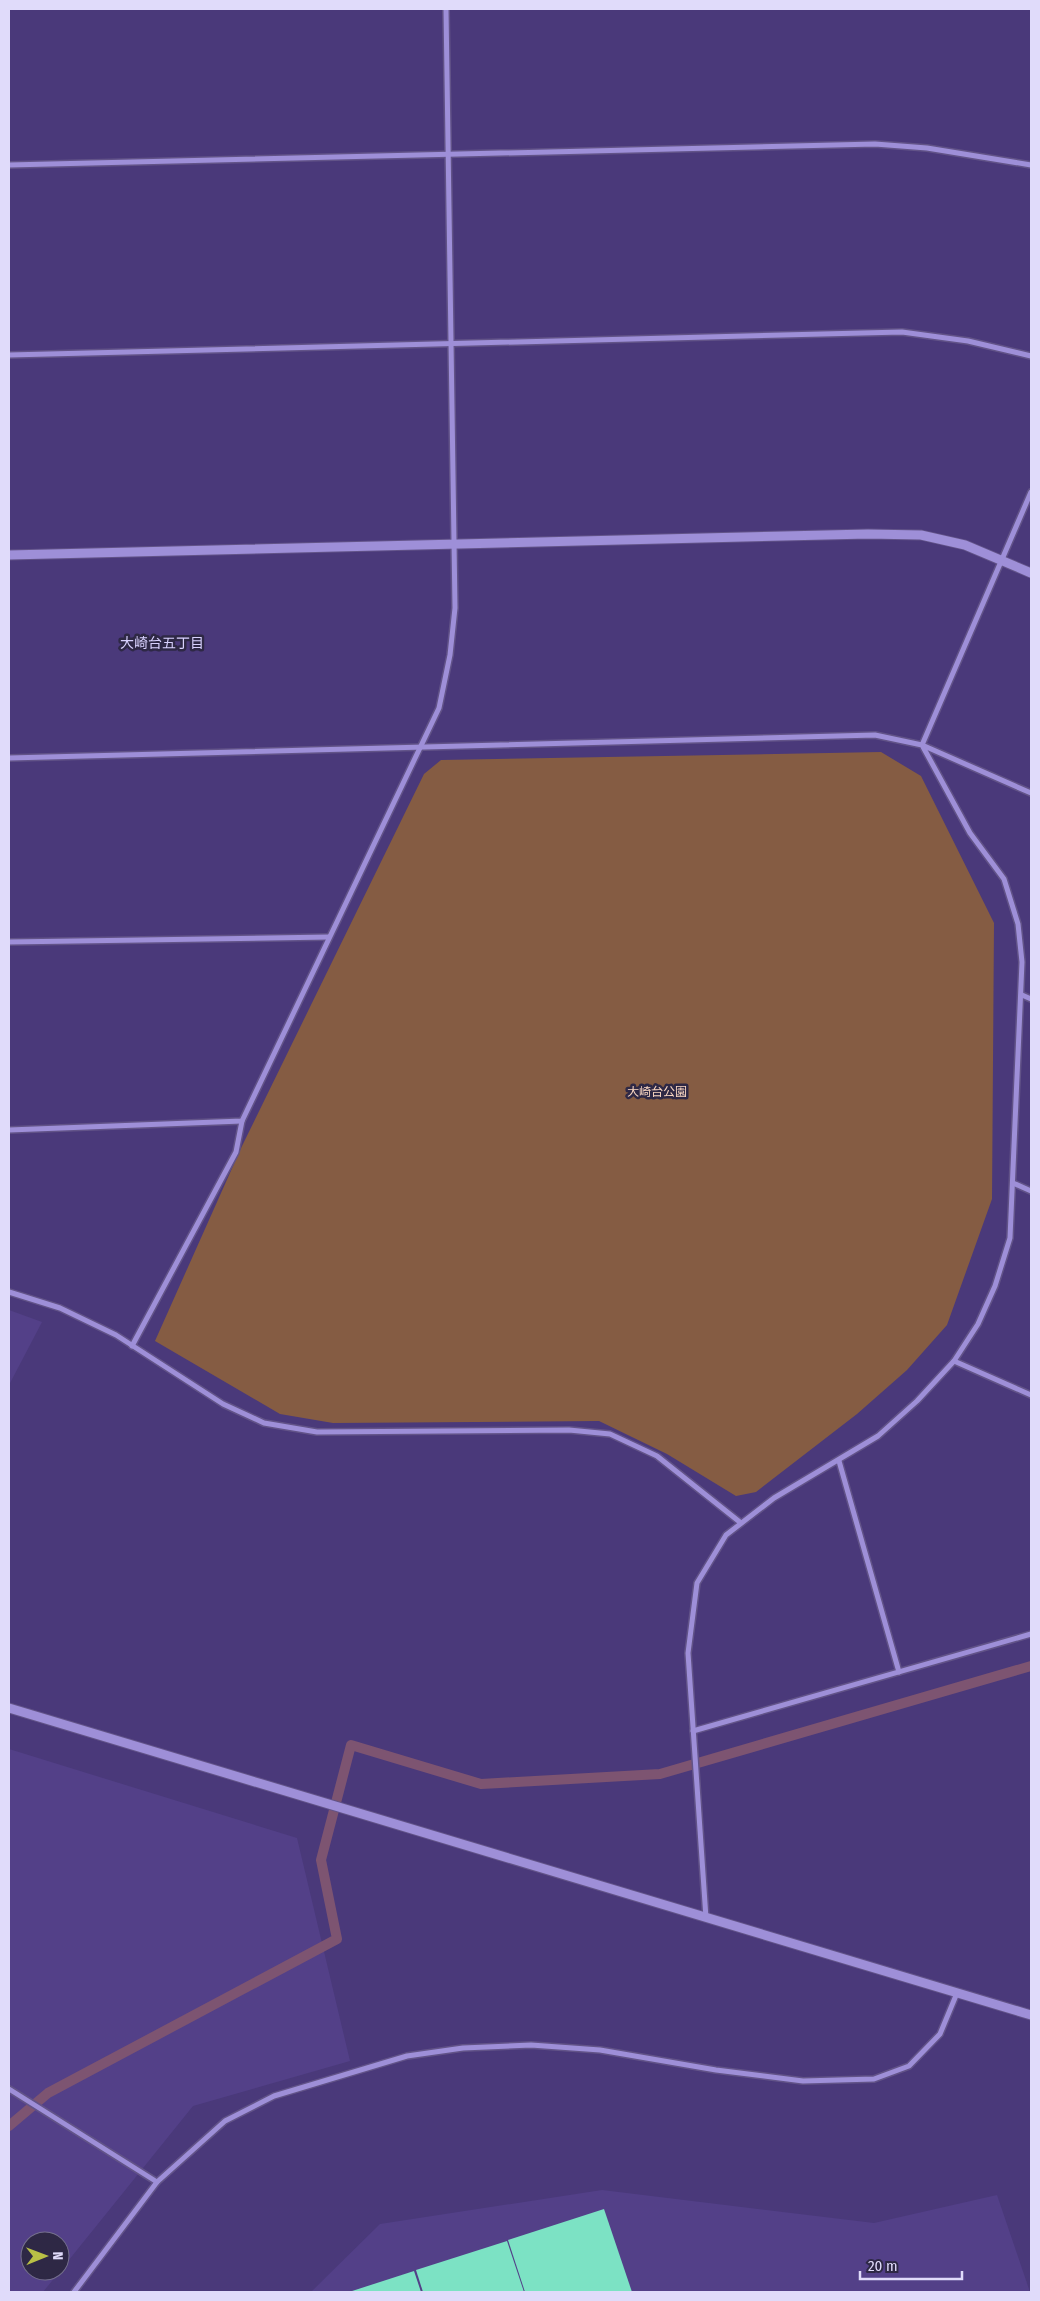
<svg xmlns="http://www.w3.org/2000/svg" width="1040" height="2301" font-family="'Fira Sans Condensed','Noto Sans JP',sans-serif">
  <rect width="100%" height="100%" fill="#4a397a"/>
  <!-- built -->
  <g fill="#534088">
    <polygon points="9,1310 42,1322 9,1385"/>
    <polygon points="9,1749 297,1838 350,2061 193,2106 60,2271 60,2241 30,2241 30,2271 60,2271 43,2292 9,2292"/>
    <polygon points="602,2190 874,2223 997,2195 1030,2292 311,2292 380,2224"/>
  </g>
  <!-- green -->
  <polygon fill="#855c43" points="881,752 921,776 994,923 992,1199 947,1325 907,1370 857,1414 756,1492 736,1496 667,1454 599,1421 333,1423 280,1414 155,1341 242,1146 424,774 441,760"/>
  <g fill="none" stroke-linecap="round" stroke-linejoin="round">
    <!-- stream -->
    <polyline stroke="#7d5471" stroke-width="10" points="9,2126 48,2093 337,1939 321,1860 351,1745 481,1784 660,1774 1031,1666"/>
  </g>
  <!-- building -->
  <g fill="#7ce2c4">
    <polygon points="604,2209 632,2292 525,2292 508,2240"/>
    <polygon points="507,2241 524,2292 423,2292 416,2270"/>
    <polygon points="414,2271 421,2292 349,2292"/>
  </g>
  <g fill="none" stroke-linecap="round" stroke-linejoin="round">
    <!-- minor casing -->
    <g stroke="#625388" stroke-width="8">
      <g id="minor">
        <polyline points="9,165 875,144 927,148 1031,165"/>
        <polyline points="9,355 902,332 968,341 1031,356"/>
        <polyline points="1031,492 922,745 1031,793"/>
        <polyline points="9,758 875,735 922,745 970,833 1004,879 1018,924 1022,962 1010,1238 995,1286 978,1324 954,1361 917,1401 878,1436 774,1498 726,1535 697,1583 688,1653 706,1918"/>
        <polyline points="9,942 329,937"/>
        <polyline points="1022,995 1031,999"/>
        <polyline points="9,1130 242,1121 439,708 450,655 455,608 446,9"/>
        <polyline points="1013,1183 1031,1191"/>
        <polyline points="9,1292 60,1308 116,1335 223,1404 264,1423 317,1432 569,1430 610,1434 657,1456 741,1523"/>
        <polyline points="132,1346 236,1152 242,1121"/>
        <polyline points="954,1361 1031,1395"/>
        <polyline points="839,1461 899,1672"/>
        <polyline points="693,1731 1031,1634"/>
        <polyline points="9,2089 157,2182"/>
        <polyline points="74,2292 157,2182 225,2121 274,2096 407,2056 463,2048 531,2045 600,2050 716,2070 803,2081 874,2079 909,2066 940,2034 957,1993"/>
      </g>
    </g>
    <!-- tertiary casing -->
    <g stroke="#625388" stroke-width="11">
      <g id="tertiary">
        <polyline points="9,555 868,534 921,535 965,545 1031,573"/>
        <polyline points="9,1708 1031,2015"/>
      </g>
    </g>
    <!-- minor -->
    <use href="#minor" stroke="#9e8fd8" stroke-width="5"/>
    <!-- tertiary -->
    <use href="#tertiary" stroke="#9e8fd8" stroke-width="9"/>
  </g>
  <g text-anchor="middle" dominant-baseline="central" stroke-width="5" stroke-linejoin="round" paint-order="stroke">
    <!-- park labels -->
    <g font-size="12" fill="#fbd8c3" stroke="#2e2845">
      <text x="657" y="1092">大崎台公園</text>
    </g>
    <!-- neighbourhood labels -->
    <g font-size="14" fill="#d8d1fe" stroke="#2e2845">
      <text x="162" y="643">大崎台五丁目</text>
    </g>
  </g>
  <!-- border -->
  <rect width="1040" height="2301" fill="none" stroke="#e0dbfa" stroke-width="20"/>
  <!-- north arrow -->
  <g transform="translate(45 2256) rotate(89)"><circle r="24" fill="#2e2845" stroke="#75708d"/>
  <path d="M0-4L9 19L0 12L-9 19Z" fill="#b9c046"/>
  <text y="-8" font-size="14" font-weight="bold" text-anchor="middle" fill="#e0dbfa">N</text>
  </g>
  <!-- scale -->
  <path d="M860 2271v8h102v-8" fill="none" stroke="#e0dbfa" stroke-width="2.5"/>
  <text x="868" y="2271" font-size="15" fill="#e0dbfa" stroke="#2e2845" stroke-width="4" paint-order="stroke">20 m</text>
</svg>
